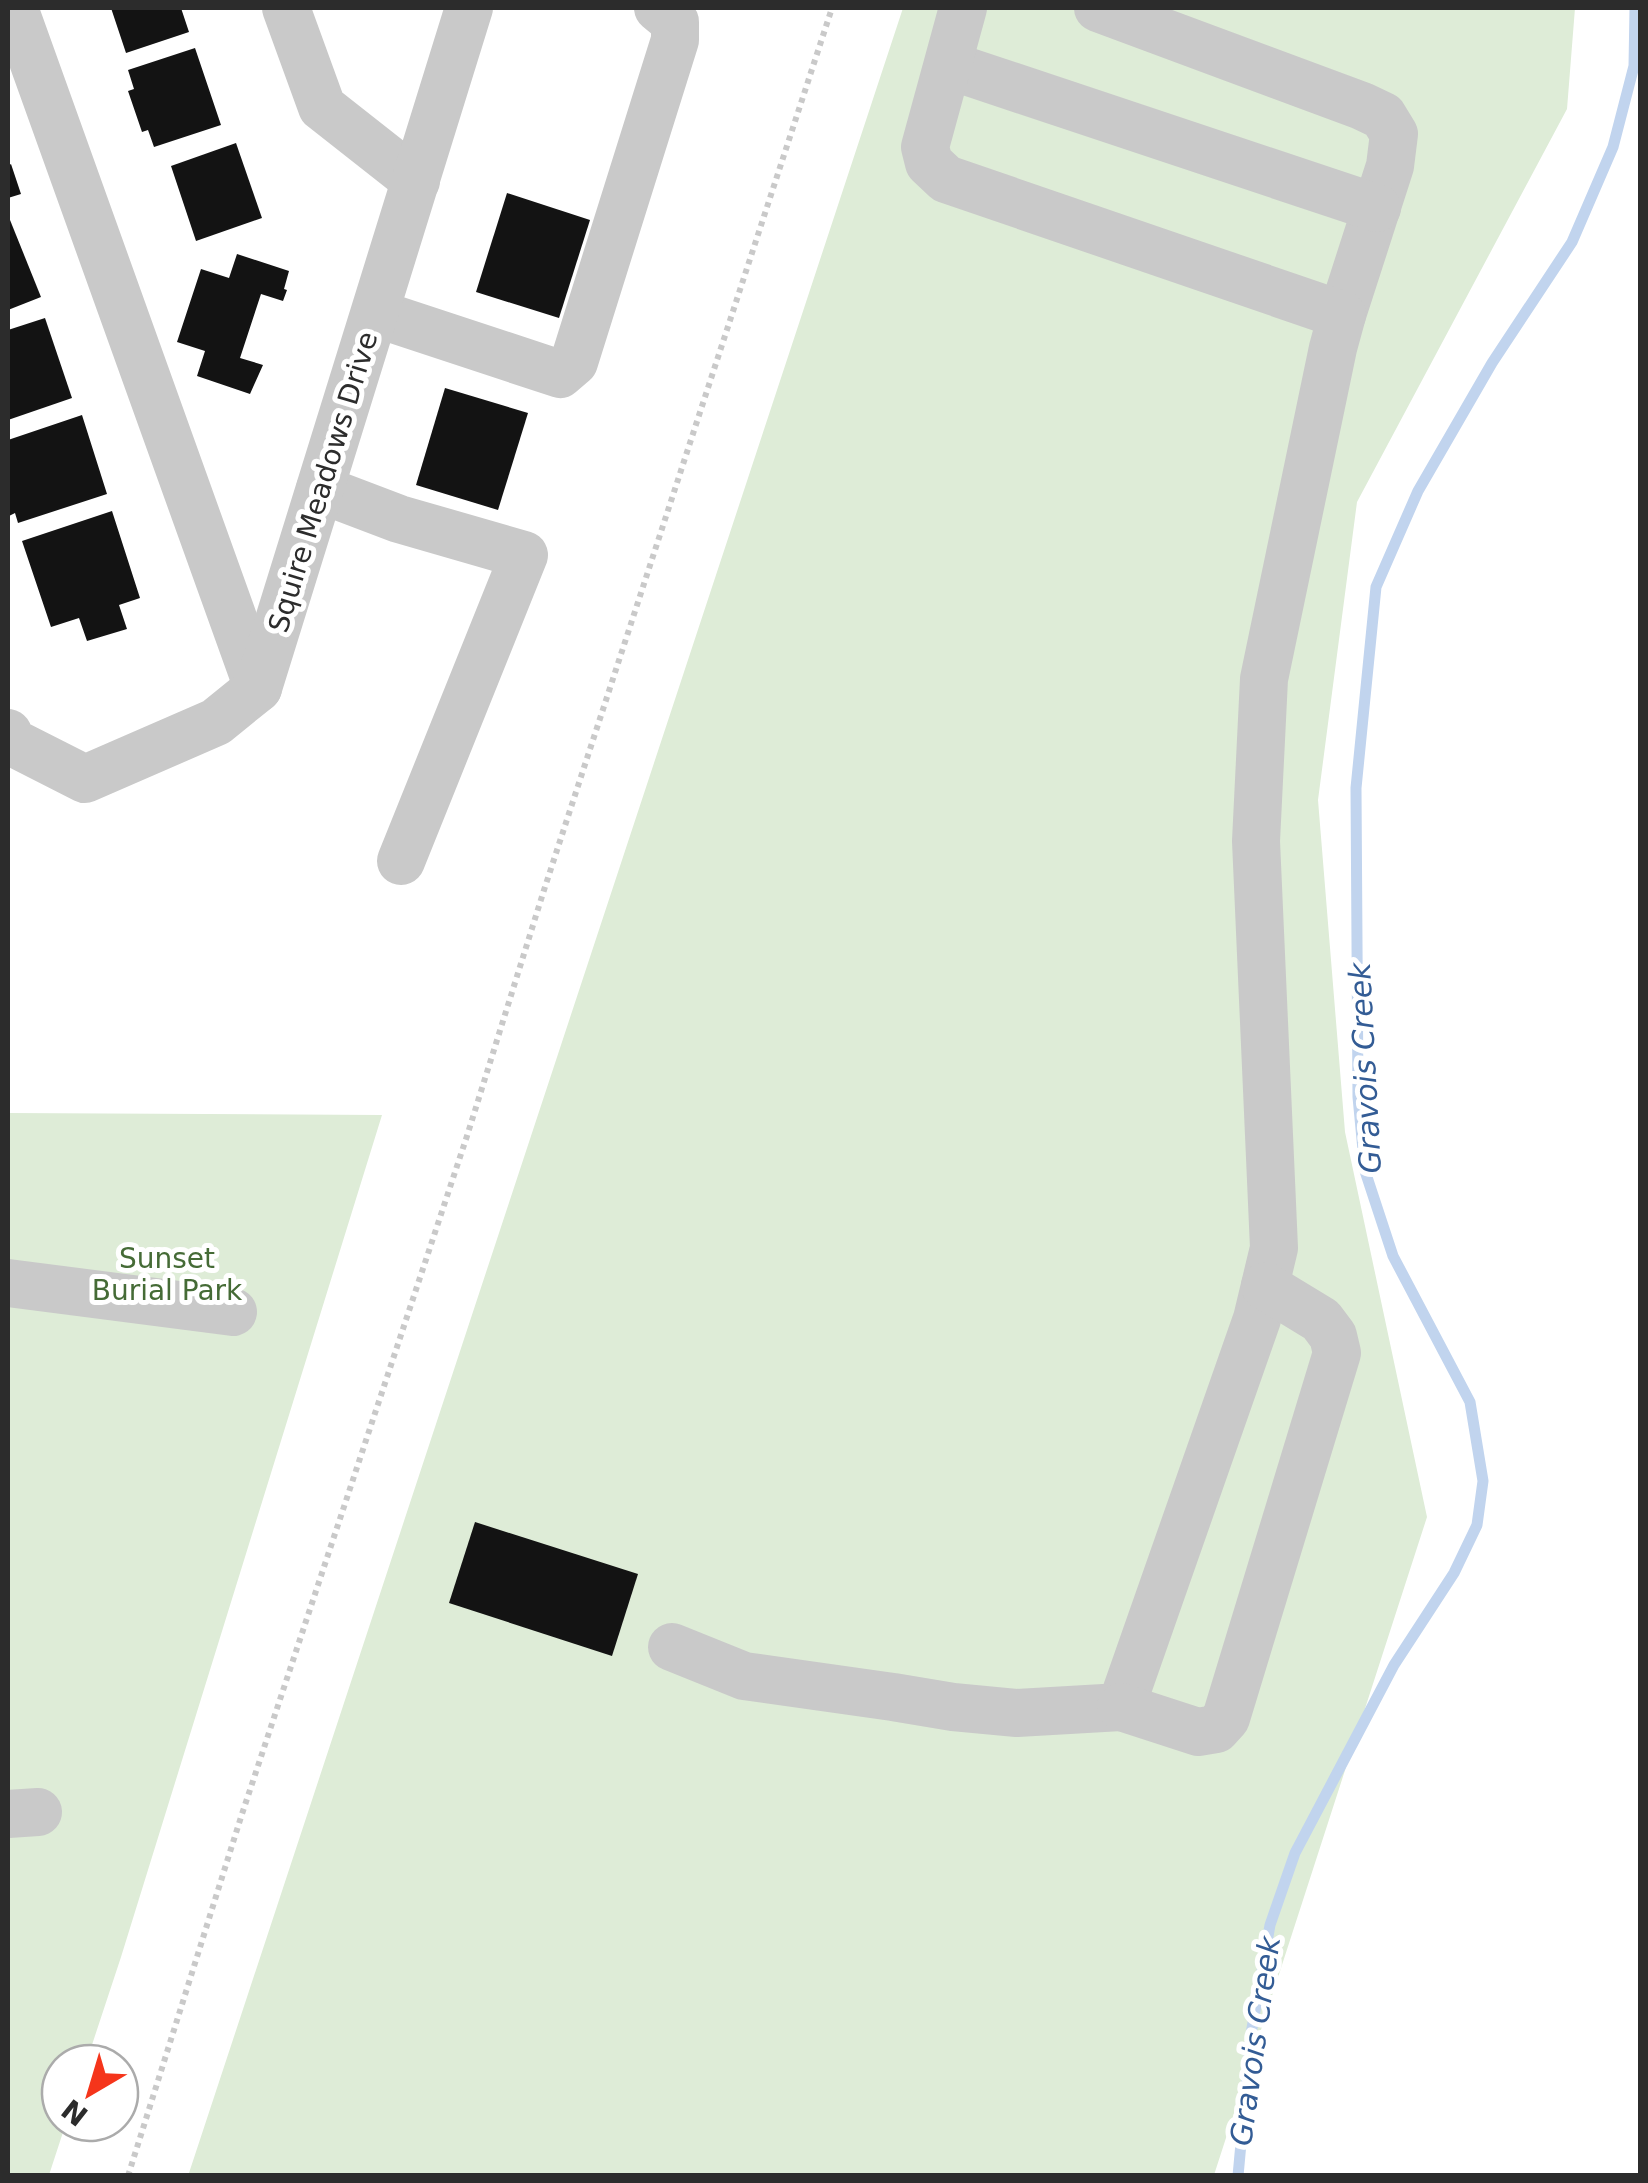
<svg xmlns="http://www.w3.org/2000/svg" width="1648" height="2183" font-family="'DejaVu Sans',sans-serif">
  <rect width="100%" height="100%" fill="#fff"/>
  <!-- green -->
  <g fill="#deecd7">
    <polygon points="903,8 1575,8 1567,109 1357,502 1318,800 1345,1132 1427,1517 1214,2175 188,2176"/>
    <polygon points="8,1113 382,1115 121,1957 86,2063 60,2063 60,2123 66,2123 49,2175 8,2176"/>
  </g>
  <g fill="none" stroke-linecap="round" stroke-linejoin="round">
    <!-- stream -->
    <polyline stroke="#c1d4ee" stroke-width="11" points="1238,2176 1251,2034 1270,1925 1295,1853 1394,1665 1454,1573 1477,1525 1483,1481 1470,1402 1393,1256 1365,1171 1358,1097 1356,788 1376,587 1418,491 1492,363 1572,242 1613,147 1634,66 1635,8"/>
  </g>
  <!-- building -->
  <g fill="#131313">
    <polygon points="111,8 181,8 189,32 126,53"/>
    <polygon points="195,48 221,125 154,147 148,130 142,132 128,91 134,89 128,70"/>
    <polygon points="236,143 262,218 196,241 171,166"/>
    <polygon points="11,164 21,194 8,198 8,166"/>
    <polygon points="507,193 590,220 559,318 476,292"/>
    <polygon points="8,215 41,297 8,310"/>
    <polygon points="237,254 289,271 284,289 287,290 283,301 261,294 240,358 263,365 250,394 197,376 205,351 177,342 201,269 229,278"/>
    <polygon points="45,318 72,398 8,420 8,330"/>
    <polygon points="445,388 528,413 498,510 416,485"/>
    <polygon points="82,415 107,494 18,523 15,513 9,516 8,512 8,440"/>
    <polygon points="112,511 140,598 119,605 127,629 87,641 79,618 51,627 22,541"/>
    <polygon points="475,1522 638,1574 612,1656 449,1603"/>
  </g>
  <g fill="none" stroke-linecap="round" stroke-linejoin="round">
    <!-- path -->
    <polyline stroke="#c9c9c9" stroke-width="6" stroke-dasharray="5 5" stroke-linecap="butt" points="128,2176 241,1817 467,1136 544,890 832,8"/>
    <!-- minor -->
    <g stroke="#c9c9c9" stroke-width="48">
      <polyline points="14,8 258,688"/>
      <polyline points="286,8 322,107 416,181"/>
      <polyline points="1098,8 1362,106 1383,116 1394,134 1390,166 1342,315"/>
      <polyline points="948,65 1377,208"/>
      <polyline points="375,313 560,374 574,362 675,40 675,22 658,8"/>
      <polyline points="320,489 399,519 524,555 401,861"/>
      <polyline points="8,733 10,741 85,779 216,722 258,688 469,8"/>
      <polyline points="8,1283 233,1312"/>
      <polyline points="672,1647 744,1676 893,1697 953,1707 1017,1713 1121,1707 1257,1319 1274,1248 1256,841 1264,679 1333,348 1342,315 946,179 929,163 925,147 963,8"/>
      <polyline points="1121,1707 1198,1732 1216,1729 1226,1718 1337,1353 1333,1336 1321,1320 1265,1286"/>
      <polyline points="8,1814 38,1812"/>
    </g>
  </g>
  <g text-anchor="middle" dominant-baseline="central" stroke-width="10" stroke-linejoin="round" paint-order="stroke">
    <!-- street labels -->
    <g font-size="28" fill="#2c2c2c" stroke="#fff">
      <text transform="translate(323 482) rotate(-73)">Squire Meadows Drive</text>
    </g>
    <!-- park labels -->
    <g font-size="28" fill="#456b36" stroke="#fff">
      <text x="167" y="1258">Sunset<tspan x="167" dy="32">Burial Park</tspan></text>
    </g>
    <!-- water labels -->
    <g font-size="30" font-style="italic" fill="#335c95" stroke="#fff">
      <text transform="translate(1365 1068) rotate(-93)">Gravois Creek</text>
      <text transform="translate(1255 2041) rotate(-82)">Gravois Creek</text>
    </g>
  </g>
  <!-- border -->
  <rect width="1648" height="2183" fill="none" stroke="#2c2c2c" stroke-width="20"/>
  <!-- north arrow -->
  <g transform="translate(90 2093) rotate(218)"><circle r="48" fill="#ffffff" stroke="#ababab" stroke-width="2.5"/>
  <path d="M0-8L18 38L0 25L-18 38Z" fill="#f5351b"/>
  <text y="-15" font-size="28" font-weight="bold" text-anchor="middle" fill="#2c2c2c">N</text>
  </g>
</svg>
